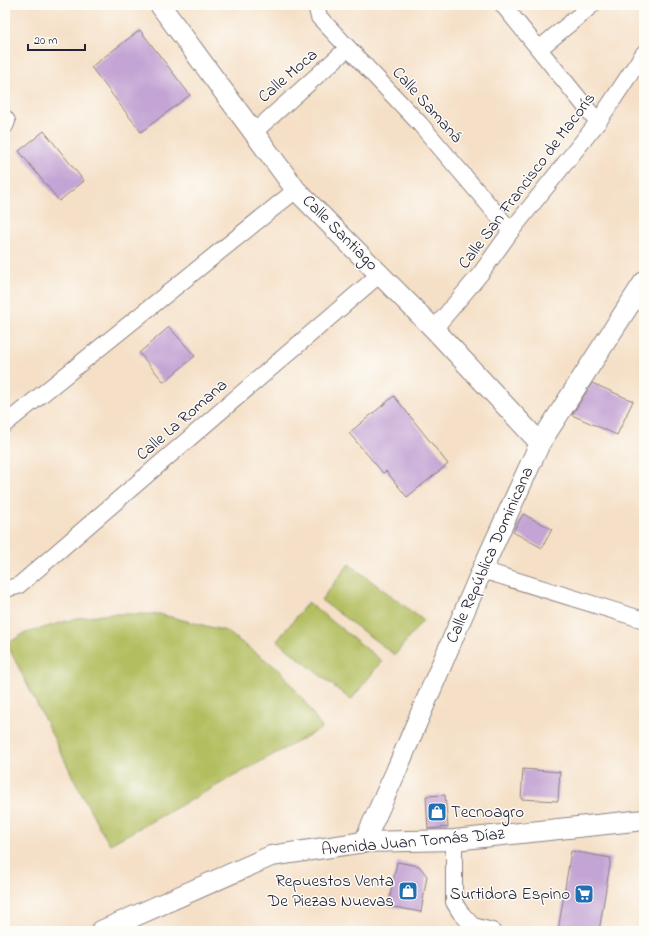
<svg xmlns="http://www.w3.org/2000/svg" width="649" height="936" font-family="'Indie Flower',sans-serif">
  <rect width="100%" height="100%" fill="#fdfcf7"/>
  <filter id="ink" filterUnits="userSpaceOnUse"><feTurbulence type="fractalNoise" baseFrequency=".025" numOctaves="2"/><feDisplacementMap in="SourceGraphic" scale="8" xChannelSelector="R" yChannelSelector="G"/><feConvolveMatrix kernelMatrix="1 2 1 2 8 2 1 2 1" color-interpolation-filters="sRGB"/></filter>
  <filter id="wash" filterUnits="userSpaceOnUse"><feTurbulence type="fractalNoise" baseFrequency=".012" numOctaves="4" result="noise"/><feDisplacementMap in="SourceGraphic" scale="16" xChannelSelector="R" yChannelSelector="G"/><feGaussianBlur stdDeviation="0.9" result="paint"/><feColorMatrix in="noise" values="0 0 0 0 0 0 0 0 0 0 0 0 0 0 0 0 0 1.4 0 .05"/><feComposite in="paint" operator="in"/></filter>
  <g filter="url(#wash)">
    <rect width="100%" height="100%" fill="#f5e0c7"/>
    <!-- green -->
    <g fill="#b2be5f" stroke="#6a704d">
      <polygon points="349,564 423,620 395,655 321,600"/>
      <polygon points="308,602 382,661 351,700 277,641"/>
      <polygon points="111,614 159,614 226,631 281,671 307,705 322,728 110,844 102,832 79,789 7,644 23,634 77,618"/>
    </g>
    <g id="blocks">
      <!-- building -->
      <g fill="#c4a4d4">
        <polygon points="140,30 190,95 141,132 91,67"/>
        <polygon points="44,131 84,181 59,201 19,151"/>
        <polygon points="169,327 195,356 164,382 139,353"/>
        <polygon points="592,383 633,401 617,435 572,415"/>
        <polygon points="394,396 448,464 407,497 386,471 383,473 349,433"/>
        <polygon points="523,514 552,529 542,548 513,532"/>
        <polygon points="523,769 560,772 558,801 521,799"/>
        <polygon points="445,795 448,827 428,829 426,796"/>
        <polygon points="571,851 611,858 599,931 558,931"/>
        <polygon points="397,862 419,866 427,876 421,912 388,906"/>
      </g>
    </g>
  </g>
  <g filter="url(#ink)">
    <use href="#blocks" fill-opacity="0" stroke="#8c8181" stroke-width="1"/>
    <g fill="none" stroke-linecap="round" stroke-linejoin="round">
      <!-- minor casing -->
      <g stroke="#8c8181" stroke-width="18">
        <g id="minor">
          <polyline points="316,5 319,17 420,124 511,231"/>
          <polyline points="503,5 598,122"/>
          <polyline points="539,49 592,5"/>
          <polyline points="5,118 7,121 5,126"/>
          <polyline points="254,132 348,48"/>
          <polyline points="434,329 481,273 511,231 598,122 644,53"/>
          <polyline points="5,424 296,190"/>
          <polyline points="482,570 644,620"/>
          <polyline points="5,589 18,586 380,274"/>
          <polyline points="454,840 454,902 460,912 473,926 492,931"/>
        </g>
      </g>
      <!-- tertiary casing -->
      <g stroke="#8c8181" stroke-width="22">
        <g id="tertiary">
          <polyline points="160,5 296,190 434,329 540,443"/>
          <polyline points="364,842 394,776 482,570 540,443 644,282"/>
          <polyline points="101,931 271,856 364,842 454,840 644,820"/>
        </g>
      </g>
      <!-- minor -->
      <use href="#minor" stroke="#fff" stroke-width="16"/>
      <!-- tertiary -->
      <use href="#tertiary" stroke="#fff" stroke-width="20"/>
    </g>
  </g>
  <!-- icons -->
  <defs>
    <g id="shop-square" transform="scale(1)"><rect x="-9" y="-9" width="18" height="18" rx="4" fill="#1f6fb2" stroke="#fdfcf7"/><path d="M-5-2.5h2.3a2.7 3.5 0 0 1 5.4 0H5L5.5 6h-11ZM-1.5-2.5h3a1.5 2.3 0 0 0-3 0Z" fill="#fff"/></g>
    <g id="supermarket-square" transform="scale(1)"><rect x="-9" y="-9" width="18" height="18" rx="4" fill="#1f6fb2" stroke="#fdfcf7"/><path d="M-6-5.5h2.5l.6 2H6L4.5 2H-2.5L-4.4-4H-6ZM-1.5 3.2a1.3 1.3 0 1 0 .1 0ZM3 3.2a1.3 1.3 0 1 0 .1 0Z" fill="#fff"/></g>
  </defs>
  <g fill-rule="evenodd">
    <use href="#shop-square" x="437" y="812"/>
    <use href="#shop-square" x="408" y="891"/>
    <use href="#supermarket-square" x="584" y="894"/>
  </g>
  <g text-anchor="middle" dominant-baseline="central" stroke-width="3" stroke-linejoin="round" paint-order="stroke">
    <!-- street labels -->
    <g font-size="17" fill="#22223b" stroke="#fdfcf7">
      <text transform="translate(288 76) rotate(-41)">Calle Moca</text>
      <text transform="translate(427 105) rotate(48)">Calle Samaná</text>
      <text transform="translate(527 181) rotate(-53)">Calle San Francisco de Macorís</text>
      <text transform="translate(340 233) rotate(45)">Calle Santiago</text>
      <text transform="translate(182 420) rotate(-41)">Calle La Romana</text>
      <text transform="translate(490 555) rotate(-66)">Calle República Dominicana</text>
      <text transform="translate(413 842) rotate(-5)">Avenida Juan Tomás Díaz</text>
    </g>
    <!-- poi labels -->
    <g font-size="17" fill="#22223b" stroke="#fdfcf7" text-anchor="end">
      <text x="451" y="812" text-anchor="start">Tecnoagro</text>
      <text x="394" y="881">Repuestos Venta<tspan x="394" dy="20">De Piezas Nuevas</tspan></text>
      <text x="570" y="894">Surtidora Espino</text>
    </g>
  </g>
  <!-- margin -->
  <rect width="649" height="936" fill="none" stroke="#fdfcf7" stroke-width="20"/>
  <!-- scale -->
  <path d="M28 44v6h57v-6" fill="none" stroke="#22223b" stroke-width="2"/>
  <text x="34" y="44" font-size="12" fill="#22223b" stroke="#fdfcf7" stroke-width="3" paint-order="stroke">20 m</text>
</svg>
